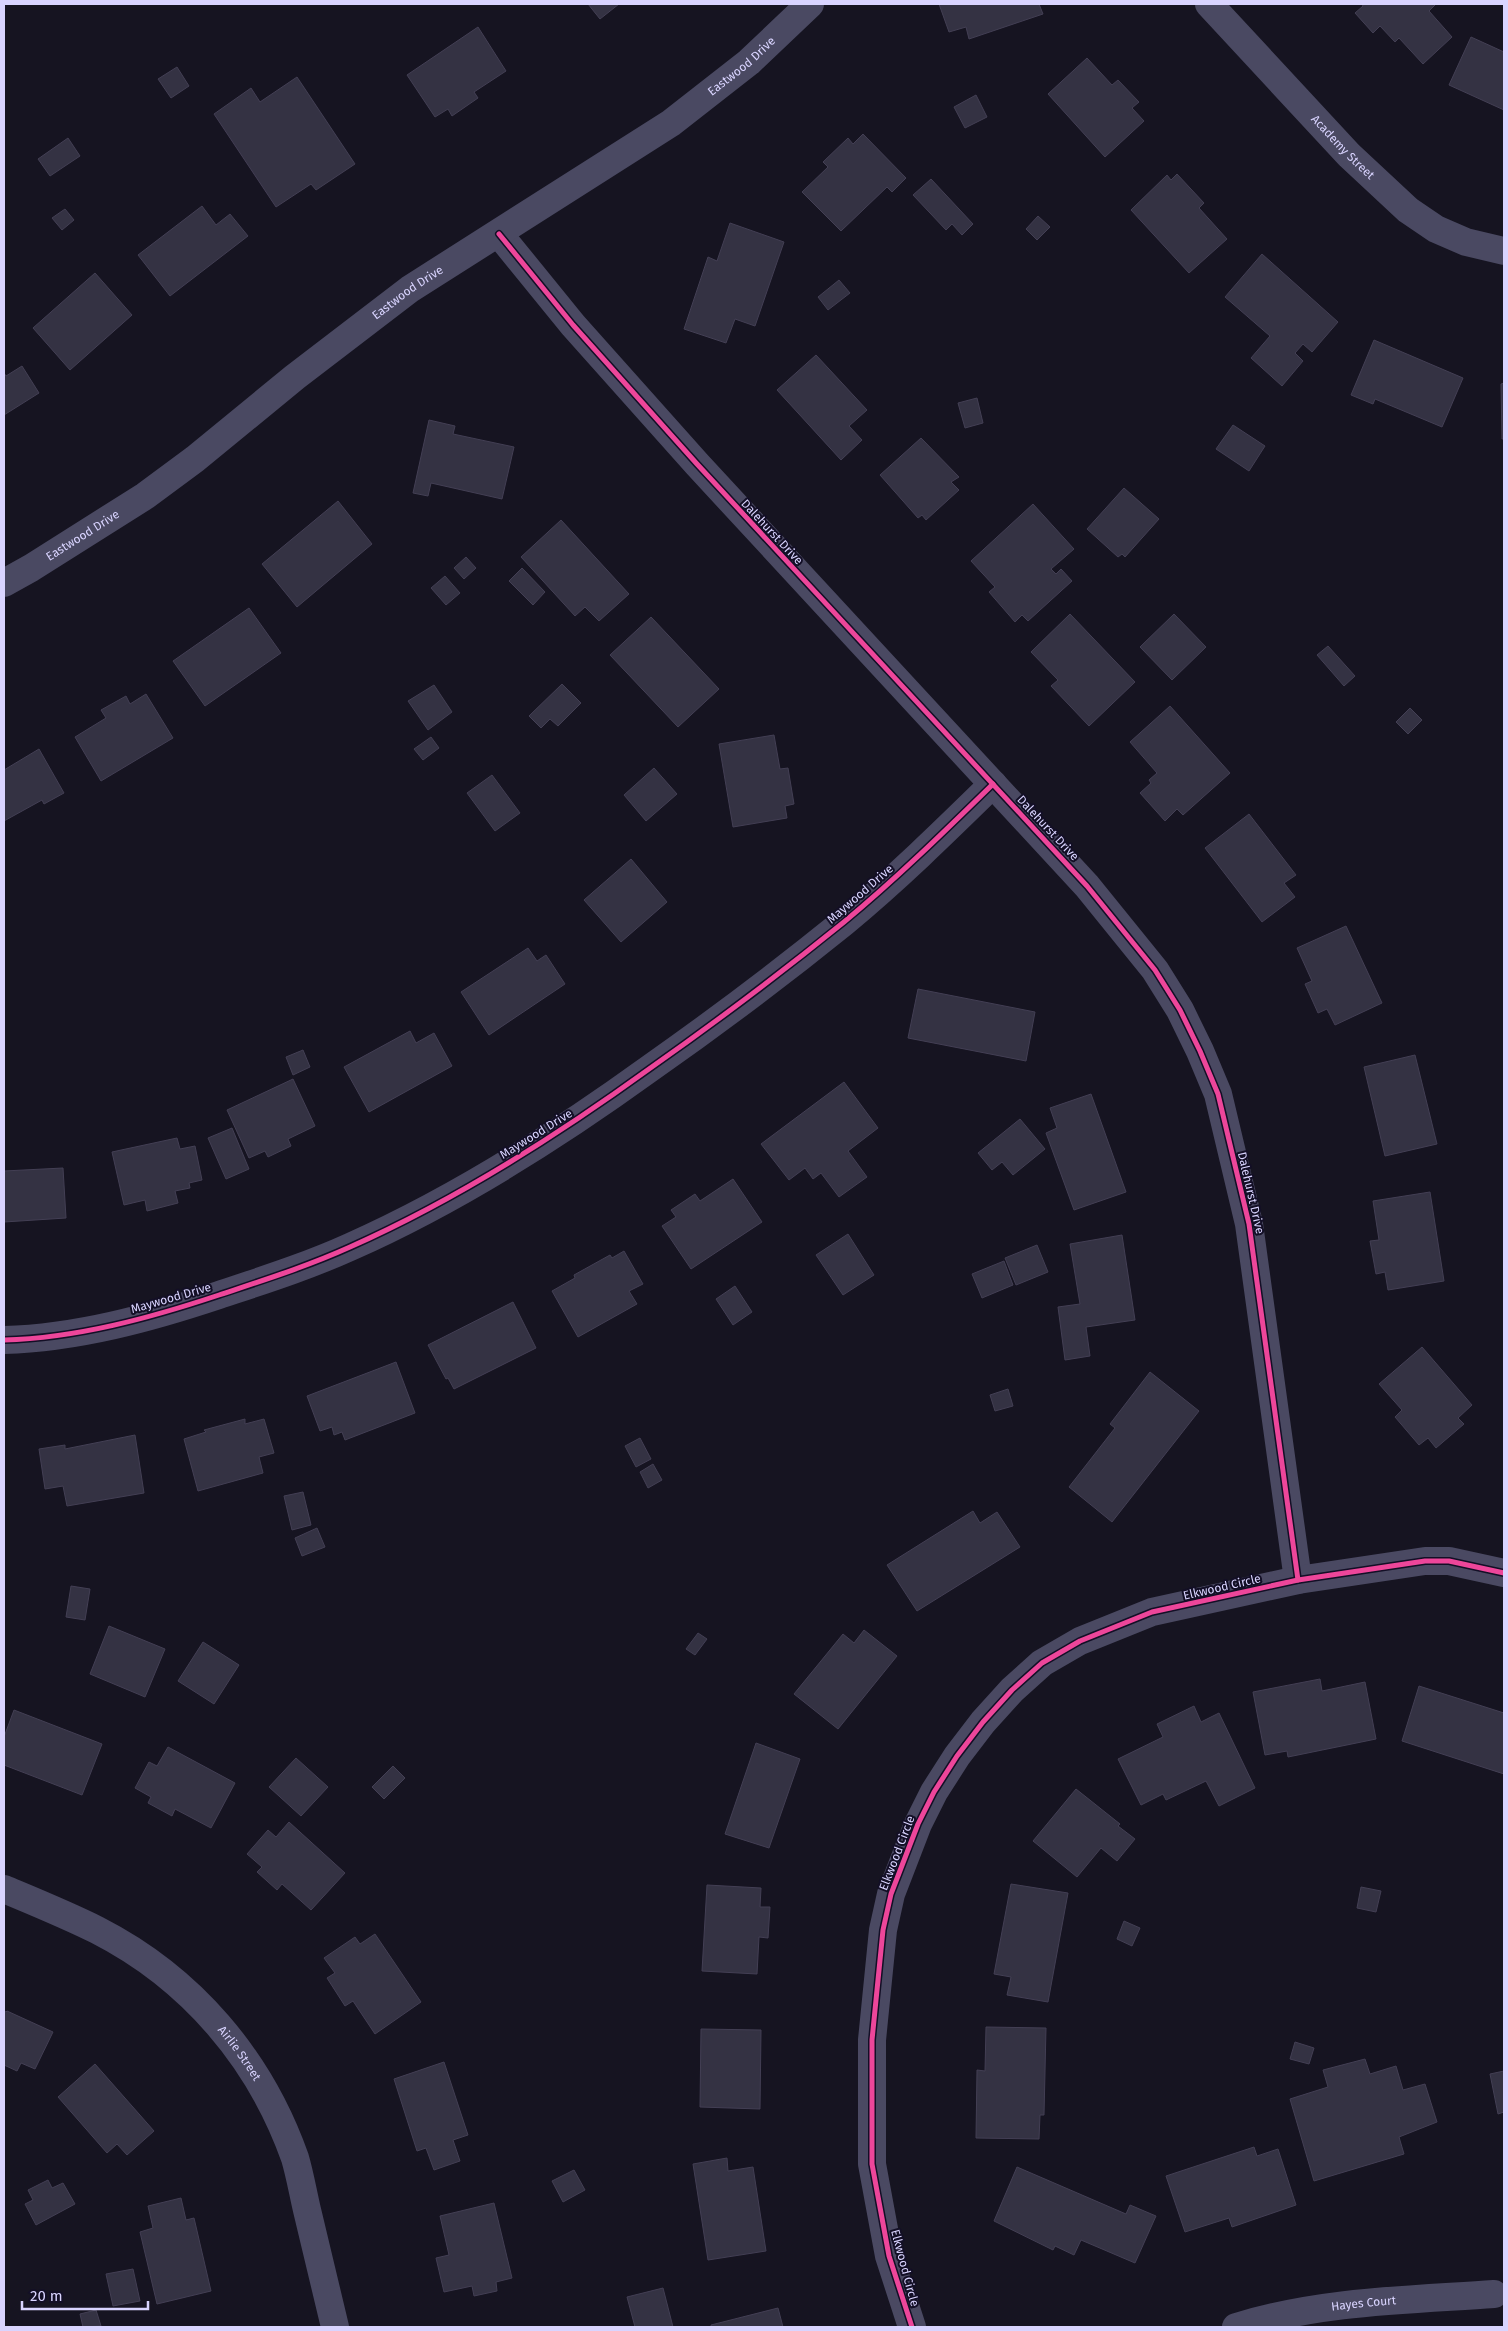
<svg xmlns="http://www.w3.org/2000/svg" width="1508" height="2331" font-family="'Fira Sans',sans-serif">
  <rect width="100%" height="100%" fill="#161421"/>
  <!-- building -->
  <g fill="#343243" stroke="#433f54">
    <polygon points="588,4 619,4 600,19"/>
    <polygon points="939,4 1039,4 1043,14 969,39 966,27 949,32"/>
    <polygon points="1362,4 1433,4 1435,5 1429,11 1452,37 1423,64 1399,38 1395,42 1380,26 1373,33 1355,13 1363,6"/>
    <polygon points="478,27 506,71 474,92 478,98 452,116 448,109 435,117 407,75"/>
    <polygon points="1471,37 1504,52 1504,110 1449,85"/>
    <polygon points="1087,58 1112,85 1118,80 1139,102 1132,108 1144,121 1105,157 1048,94"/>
    <polygon points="177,67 189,86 171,98 158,79"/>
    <polygon points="297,77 355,164 316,190 311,184 276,207 214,114 251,88 260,102"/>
    <polygon points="976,95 987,117 965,128 954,107"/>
    <polygon points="863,134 906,178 892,192 887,187 841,231 802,192 828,167 823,162 848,138 853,144"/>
    <polygon points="68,138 80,156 50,176 38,159"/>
    <polygon points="1177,174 1204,203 1199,208 1227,239 1189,273 1131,210 1167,175 1171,180"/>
    <polygon points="931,179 973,224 962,235 952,224 946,230 913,195"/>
    <polygon points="202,206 216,225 230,214 248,236 170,296 138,255"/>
    <polygon points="65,209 74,220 62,230 52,218"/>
    <polygon points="1038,216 1050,227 1037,240 1026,229"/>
    <polygon points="730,223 784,242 755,326 735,319 726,343 684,329 708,257 717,261"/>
    <polygon points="1262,254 1338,322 1312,352 1303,344 1295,353 1303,361 1282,386 1251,358 1270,336 1225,297"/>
    <polygon points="95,273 132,315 70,370 33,328"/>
    <polygon points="839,280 850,293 828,310 818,297"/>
    <polygon points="1374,340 1463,378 1442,427 1375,399 1373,404 1351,395"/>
    <polygon points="816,355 867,410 849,426 862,440 841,460 777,390"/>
    <polygon points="22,366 39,393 4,415 4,373 6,376"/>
    <polygon points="1504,383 1504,439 1502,439 1501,384"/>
    <polygon points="977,398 983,423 965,428 958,403"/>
    <polygon points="429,420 455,426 453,434 514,447 502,499 431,483 428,496 413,493"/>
    <polygon points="1233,425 1265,446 1249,471 1216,449"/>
    <polygon points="921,438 959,477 951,482 959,490 926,520 922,515 918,518 880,475"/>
    <polygon points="1124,488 1159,519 1125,557 1122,554 1118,557 1087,529"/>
    <polygon points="338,501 372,544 297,607 262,564"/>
    <polygon points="1033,504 1074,549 1051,569 1056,574 1061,569 1072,581 1028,621 1022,615 1015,622 989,592 995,587 971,561"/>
    <polygon points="561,520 629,594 599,621 585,607 575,616 521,557"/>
    <polygon points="466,557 476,568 464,579 454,568"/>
    <polygon points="522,568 545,592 533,605 509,581"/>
    <polygon points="445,576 460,593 446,605 431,588"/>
    <polygon points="249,608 281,653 205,706 173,661"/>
    <polygon points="1070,614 1135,682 1089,726 1051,686 1058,680 1031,652"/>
    <polygon points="1174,614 1206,647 1172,680 1140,647"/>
    <polygon points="651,617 719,689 678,727 610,655"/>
    <polygon points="1328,646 1355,676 1344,686 1317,655"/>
    <polygon points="562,684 581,703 558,726 550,719 541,728 529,716"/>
    <polygon points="434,685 452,712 428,730 408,701"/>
    <polygon points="146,694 173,738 101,781 75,737 106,718 101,710 126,696 130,704"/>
    <polygon points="1170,706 1230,773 1183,815 1177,809 1165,821 1140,793 1151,783 1149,780 1157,773 1130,742"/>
    <polygon points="1410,708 1422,720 1408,734 1396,722"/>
    <polygon points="774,735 780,769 788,768 794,804 785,806 787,818 733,827 719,744"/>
    <polygon points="431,737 439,748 423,760 414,749"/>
    <polygon points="39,749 64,793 44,804 42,800 4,821 4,770"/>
    <polygon points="654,768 677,794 646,821 624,795"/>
    <polygon points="492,775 520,813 495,831 467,793"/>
    <polygon points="1249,814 1296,875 1284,883 1295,897 1262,922 1205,848"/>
    <polygon points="631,859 667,902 621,942 584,900"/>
    <polygon points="1346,926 1382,1003 1335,1025 1327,1009 1318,1013 1305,984 1312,981 1297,948"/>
    <polygon points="528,948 537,961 546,955 565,984 489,1035 461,992"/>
    <polygon points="918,989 1035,1012 1026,1061 908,1038"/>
    <polygon points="410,1031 416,1043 434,1033 452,1066 369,1112 344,1067"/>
    <polygon points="303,1050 310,1067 293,1075 286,1057"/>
    <polygon points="1415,1055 1437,1144 1385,1156 1364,1067"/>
    <polygon points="293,1079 315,1126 288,1139 291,1146 268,1157 265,1151 249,1158 227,1110"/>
    <polygon points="844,1082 878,1128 848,1151 867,1177 839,1197 821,1173 813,1179 805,1168 789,1180 761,1144"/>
    <polygon points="1091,1094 1126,1192 1074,1210 1046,1133 1057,1128 1050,1108"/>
    <polygon points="1020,1119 1045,1149 1013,1175 1002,1162 992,1170 978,1153"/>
    <polygon points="232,1128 249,1169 226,1179 208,1138"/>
    <polygon points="177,1138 180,1149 195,1146 202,1180 189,1183 190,1188 175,1191 178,1203 147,1211 145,1200 124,1205 112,1152"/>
    <polygon points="63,1168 66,1218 4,1222 4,1171"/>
    <polygon points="733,1179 762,1222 691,1269 662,1226 676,1217 671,1210 695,1194 700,1201"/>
    <polygon points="1430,1192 1444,1281 1388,1290 1385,1272 1376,1274 1370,1241 1379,1240 1373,1201"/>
    <polygon points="848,1234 874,1275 843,1295 816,1255"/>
    <polygon points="1122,1235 1135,1320 1086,1327 1090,1356 1065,1360 1058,1307 1080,1304 1070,1244"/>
    <polygon points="1037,1245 1048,1272 1016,1285 1005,1258"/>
    <polygon points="624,1251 643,1284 629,1291 637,1304 578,1337 552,1291 575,1278 574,1275 610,1255 612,1258"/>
    <polygon points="1004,1261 1013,1285 982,1298 972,1274"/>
    <polygon points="735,1286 752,1312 733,1325 716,1299"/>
    <polygon points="513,1302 536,1348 454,1389 448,1378 446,1379 428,1345"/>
    <polygon points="1422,1347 1472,1405 1458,1418 1464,1424 1436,1448 1428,1438 1419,1445 1395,1417 1402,1410 1379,1384"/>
    <polygon points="396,1362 415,1413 345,1440 342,1432 334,1435 332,1427 320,1431 307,1396"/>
    <polygon points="1150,1372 1199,1411 1112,1522 1069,1487 1115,1428 1110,1424"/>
    <polygon points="1008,1389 1013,1406 995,1411 990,1395"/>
    <polygon points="245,1419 245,1424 264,1419 274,1453 259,1457 263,1473 198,1491 184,1439 206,1432 204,1430"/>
    <polygon points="135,1435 144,1493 67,1506 63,1486 45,1489 39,1449 65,1445 65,1449"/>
    <polygon points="640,1438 651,1459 636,1467 625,1446"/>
    <polygon points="653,1464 662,1480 648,1488 640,1472"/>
    <polygon points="303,1492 311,1525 292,1530 284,1496"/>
    <polygon points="973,1511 980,1523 997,1512 1020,1547 917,1611 887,1565"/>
    <polygon points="317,1528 325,1547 302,1556 295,1538"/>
    <polygon points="71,1586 90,1589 85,1620 66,1617"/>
    <polygon points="109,1626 165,1649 145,1697 90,1674"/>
    <polygon points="864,1630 897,1656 838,1729 794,1694 843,1634 854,1643"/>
    <polygon points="698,1633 707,1639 695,1655 686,1649"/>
    <polygon points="203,1642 239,1665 214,1704 178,1681"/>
    <polygon points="1320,1679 1322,1691 1365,1682 1376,1739 1288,1757 1287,1751 1265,1755 1253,1692"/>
    <polygon points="1419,1686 1504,1713 1504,1774 1402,1741"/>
    <polygon points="1194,1706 1201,1722 1219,1713 1255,1788 1219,1806 1206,1781 1166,1800 1163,1794 1141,1805 1118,1759 1163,1737 1157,1724"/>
    <polygon points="14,1710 102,1744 82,1795 4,1765 4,1737"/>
    <polygon points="756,1743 800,1759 769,1848 725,1834"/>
    <polygon points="168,1747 235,1783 211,1828 175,1809 172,1816 148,1803 151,1797 135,1788 149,1762 157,1766"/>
    <polygon points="296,1758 328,1787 301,1816 269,1787"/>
    <polygon points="393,1766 405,1778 384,1799 372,1787"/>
    <polygon points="1076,1789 1120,1824 1118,1826 1135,1839 1117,1861 1101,1848 1077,1877 1033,1841"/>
    <polygon points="289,1822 345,1873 311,1910 282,1884 277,1890 257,1872 262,1867 247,1854 268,1830 276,1837"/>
    <polygon points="1011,1884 1068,1893 1048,2002 1007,1995 1011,1977 994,1974"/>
    <polygon points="707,1885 761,1888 760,1907 770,1907 768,1938 759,1937 757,1974 702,1971"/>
    <polygon points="1361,1887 1381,1891 1376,1912 1357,1908"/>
    <polygon points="1124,1921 1140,1928 1132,1946 1117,1939"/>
    <polygon points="375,1934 421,2002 375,2034 353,2001 345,2006 327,1978 335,1973 324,1958 355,1937 360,1944"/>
    <polygon points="4,2011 6,2012 7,2011 53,2032 35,2069 21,2063 17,2071 4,2065"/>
    <polygon points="986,2027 1046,2028 1044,2115 1040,2115 1039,2139 976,2138 977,2070 985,2071"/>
    <polygon points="701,2029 761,2030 760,2109 700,2107"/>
    <polygon points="1295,2042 1314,2048 1309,2064 1290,2059"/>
    <polygon points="1365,2059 1370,2074 1396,2066 1403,2090 1425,2084 1437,2122 1399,2137 1404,2154 1314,2181 1290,2099 1328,2087 1323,2070"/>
    <polygon points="444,2062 468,2135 453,2140 460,2161 434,2170 426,2148 417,2151 394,2079"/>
    <polygon points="95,2064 154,2131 127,2155 117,2144 107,2153 58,2097"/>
    <polygon points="1504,2071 1504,2112 1498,2114 1490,2074"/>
    <polygon points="1254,2147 1257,2156 1278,2149 1296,2205 1232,2227 1229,2218 1185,2232 1166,2176"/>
    <polygon points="727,2158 728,2171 753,2167 766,2251 708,2260 693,2164"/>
    <polygon points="1017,2167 1126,2214 1130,2205 1156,2216 1135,2263 1081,2240 1074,2255 1055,2246 1053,2250 994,2221"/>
    <polygon points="574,2170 585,2190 563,2202 552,2181"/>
    <polygon points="48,2180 52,2188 63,2183 75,2204 36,2225 25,2204 33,2200 28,2190"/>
    <polygon points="181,2198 186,2220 194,2218 211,2291 157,2304 140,2232 153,2228 148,2206"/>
    <polygon points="494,2203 512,2278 496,2282 497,2291 474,2296 472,2286 444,2292 436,2258 449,2255 440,2216"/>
    <polygon points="133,2269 140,2301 113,2306 106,2274"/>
    <polygon points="663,2288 673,2327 635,2327 627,2297"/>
    <polygon points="778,2308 783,2327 711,2327 711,2325"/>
    <polygon points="96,2310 101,2326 83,2327 80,2314"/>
  </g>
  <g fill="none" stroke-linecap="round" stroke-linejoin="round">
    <!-- street -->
    <g stroke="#4a4962" stroke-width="28">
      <path id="s1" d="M 1209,4 L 1349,155 L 1408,210 L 1436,229 L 1466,242 L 1504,251"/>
      <polyline points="499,234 573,325 697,464 1087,886 1155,970 1180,1010 1200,1051 1218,1094 1249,1224 1298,1580"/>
      <path id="s2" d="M 4,583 L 31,568 L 145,496 L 195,459 L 295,377 L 410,289 L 671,123 L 749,62 L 810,4"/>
      <path d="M 4,1340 C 77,1338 150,1318 219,1295 C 264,1280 308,1266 350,1247 C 456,1200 555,1137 649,1069 C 716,1022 781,973 844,922 C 896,879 945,831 993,784"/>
      <path id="s3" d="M 4,1889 C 35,1902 67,1915 97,1930 C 191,1978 260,2059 295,2158 C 300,2175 303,2193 307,2210 C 316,2249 326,2288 335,2327"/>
      <polyline points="912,2327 889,2256 872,2164 872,2040 883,1930 891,1894 918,1824 934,1792 957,1756 983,1722 1012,1690 1042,1663 1080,1641 1152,1612 1298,1580 1425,1561 1449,1561 1504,1573"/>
      <path id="s4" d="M 1236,2327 C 1320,2301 1407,2300 1494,2294"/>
    </g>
    <!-- cycleway casing -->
    <g stroke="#130f26" stroke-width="8">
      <g id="cycleway">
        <polyline points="499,234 573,325 697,464 1087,886 1155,970 1180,1010 1200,1051 1218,1094 1249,1224 1298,1580"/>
        <path d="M 4,1340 C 77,1338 150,1318 219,1295 C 264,1280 308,1266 350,1247 C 456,1200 555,1137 649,1069 C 716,1022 781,973 844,922 C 896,879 945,831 993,784"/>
        <polyline points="912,2327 889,2256 872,2164 872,2040 883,1930 891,1894 918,1824 934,1792 957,1756 983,1722 1012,1690 1042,1663 1080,1641 1152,1612 1298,1580 1425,1561 1449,1561 1504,1573"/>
      </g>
    </g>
    <!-- cycleway -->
    <use href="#cycleway" stroke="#ed469a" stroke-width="5"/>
  </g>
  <g text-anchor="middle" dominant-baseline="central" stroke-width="4" stroke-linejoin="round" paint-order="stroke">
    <!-- street labels -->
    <g font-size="12" fill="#d9d4ff" stroke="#130f26">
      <text stroke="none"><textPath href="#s2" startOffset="902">Eastwood Drive</textPath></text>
      <text stroke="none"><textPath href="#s1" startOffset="196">Academy Street</textPath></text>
      <text stroke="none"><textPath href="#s2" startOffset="498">Eastwood Drive</textPath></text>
      <text transform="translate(772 532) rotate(47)">Dalehurst Drive</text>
      <text stroke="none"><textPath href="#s2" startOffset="92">Eastwood Drive</textPath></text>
      <text transform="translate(1048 828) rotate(47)">Dalehurst Drive</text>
      <text transform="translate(860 894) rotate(-41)">Maywood Drive</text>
      <text transform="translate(536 1134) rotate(-32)">Maywood Drive</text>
      <text transform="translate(1251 1193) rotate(77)">Dalehurst Drive</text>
      <text transform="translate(171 1298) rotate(-16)">Maywood Drive</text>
      <text transform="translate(1222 1587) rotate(-13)">Elkwood Circle</text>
      <text transform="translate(897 1853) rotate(-69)">Elkwood Circle</text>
      <text stroke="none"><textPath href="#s3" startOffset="292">Airlie Street</textPath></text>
      <text transform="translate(905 2268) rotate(75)">Elkwood Circle</text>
      <text stroke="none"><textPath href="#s4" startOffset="130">Hayes Court</textPath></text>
    </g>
  </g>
  <!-- border -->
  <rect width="1508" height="2331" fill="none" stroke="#d9d4ff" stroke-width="10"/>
  <!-- scale -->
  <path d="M22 2301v8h126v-8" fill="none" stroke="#d9d4ff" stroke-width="2.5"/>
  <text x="30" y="2301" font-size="15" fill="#d9d4ff" stroke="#130f26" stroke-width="4" paint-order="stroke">20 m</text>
</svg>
